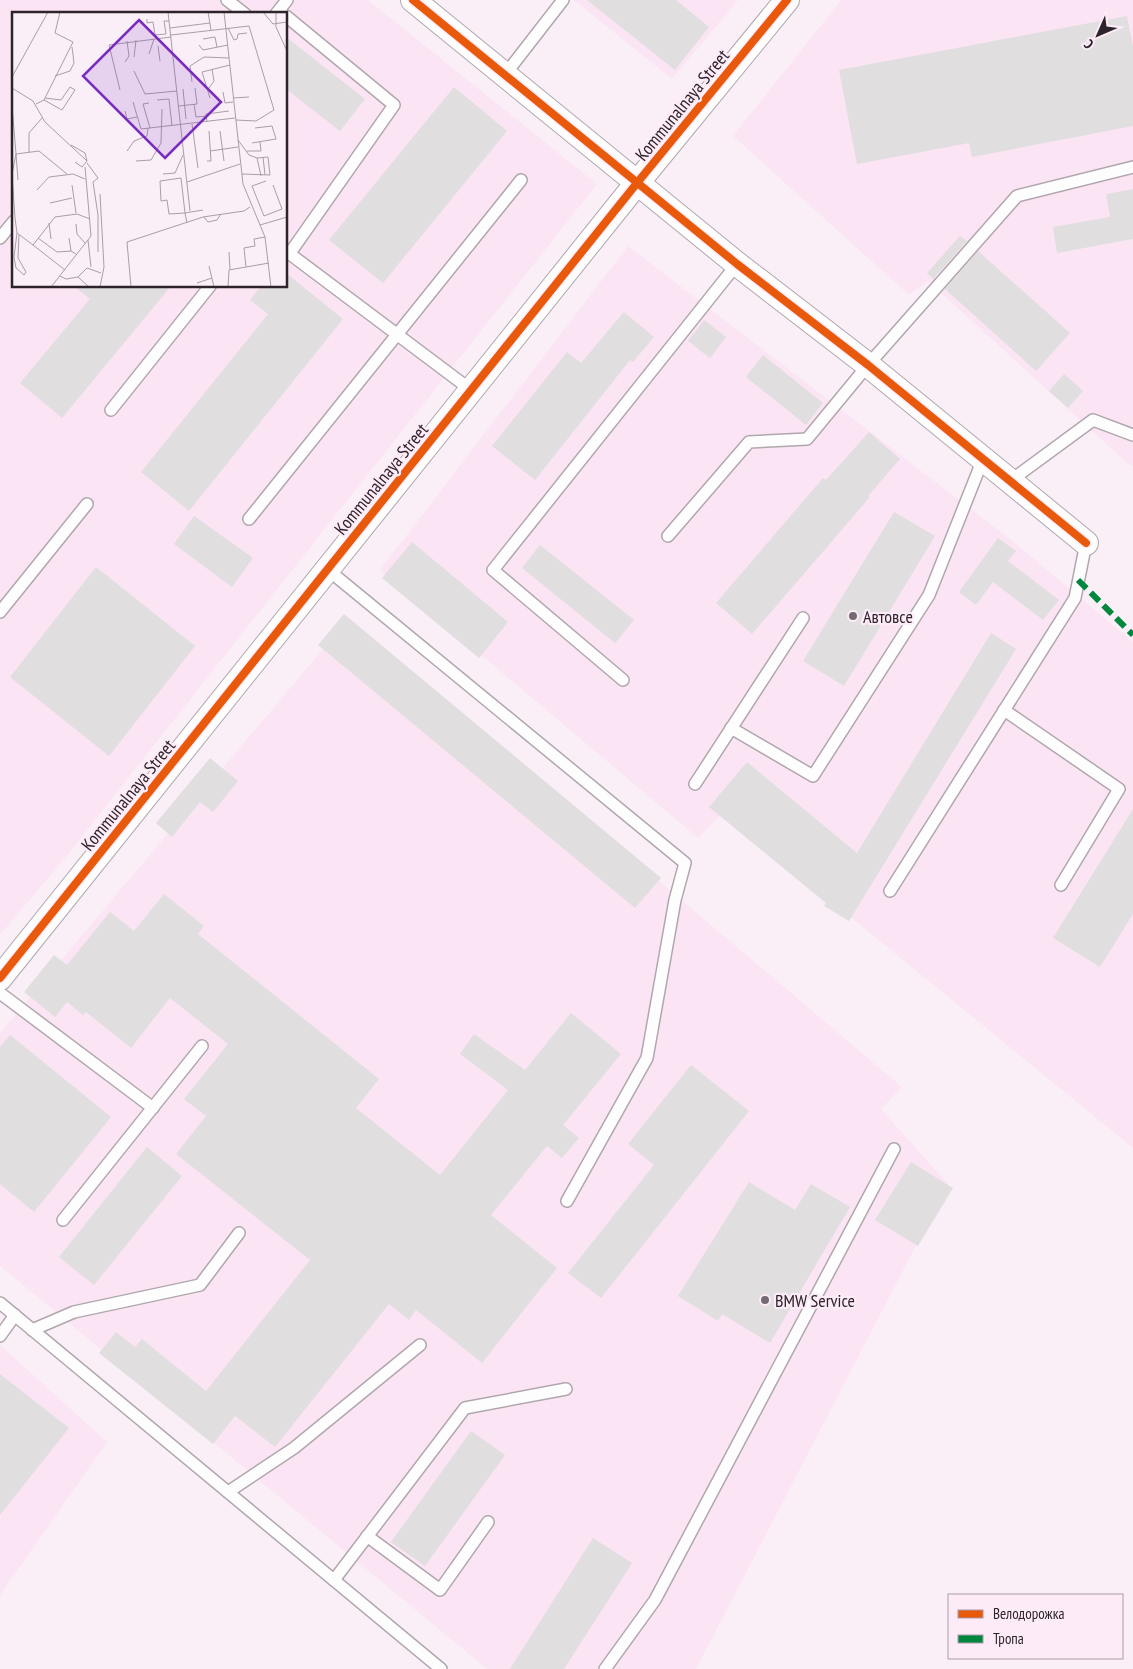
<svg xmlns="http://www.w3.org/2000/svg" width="1133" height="1669" font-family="'PT Sans Narrow',sans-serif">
  <rect width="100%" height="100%" fill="#faeff7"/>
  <!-- built -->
  <g fill="#fbe5f4" fill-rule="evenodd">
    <path d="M 0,0 L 368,0 L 597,184 L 69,853 L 0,935 ZM 14,14 L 286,14 L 286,286 L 14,286 Z"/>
    <polygon points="574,0 738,0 672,79"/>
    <polygon points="841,0 1133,0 1133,466 1127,463 928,281 909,295 733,136"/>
    <polygon points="628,246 1010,539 1133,642 1133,1148 723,813 698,838 380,570"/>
    <polygon points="349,618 902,1087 881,1109 948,1184 696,1669 487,1669 0,1266 0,1033"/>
    <polygon points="0,1345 107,1442 0,1595"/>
  </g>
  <!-- building -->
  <g fill="#e0dedf">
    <polygon points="587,0 676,0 709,27 675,70"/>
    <polygon points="1127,16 1133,46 1133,126 972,157 969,143 857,164 839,70"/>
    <polygon points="286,37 365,99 340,131 286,89"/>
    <polygon points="454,87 507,131 383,283 329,240"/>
    <polygon points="1133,189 1133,239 1057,253 1053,227 1110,217 1106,194"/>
    <polygon points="960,236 967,241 933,279 927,273"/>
    <polygon points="978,251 1070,333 1036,371 945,289"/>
    <polygon points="286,273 343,319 189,511 141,472 268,314 250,300 261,286 286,286"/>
    <polygon points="74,286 171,286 62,418 20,383 90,299"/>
    <polygon points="624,312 654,337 633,362 630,360 535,480 492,446 567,352 581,363"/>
    <polygon points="704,320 726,337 710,358 688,341"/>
    <polygon points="763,355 823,403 806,425 746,377"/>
    <polygon points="1064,374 1083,391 1068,408 1049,391"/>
    <polygon points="869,432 900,459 868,496 870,497 752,634 716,603 823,478 826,480"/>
    <polygon points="894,512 935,536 844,686 803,661"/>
    <polygon points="194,516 253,558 232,587 174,544"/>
    <polygon points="998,538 1016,551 1008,561 1059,600 1043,620 993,582 976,605 959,592"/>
    <polygon points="412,542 508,622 479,658 382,578"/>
    <polygon points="540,545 634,620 615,643 522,568"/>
    <polygon points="96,567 195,646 109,756 10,677"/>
    <polygon points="344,614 661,878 635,908 318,645"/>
    <polygon points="991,633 1016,649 849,921 824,906 826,903 709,807 747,762 857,853"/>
    <polygon points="210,758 238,781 213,812 200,802 172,837 156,823"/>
    <polygon points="1133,809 1133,914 1100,967 1053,938"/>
    <polygon points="164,894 204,926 198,934 379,1079 356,1108 440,1175 508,1090 460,1054 474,1034 525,1070 571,1013 621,1054 563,1125 579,1138 562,1158 547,1146 491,1215 557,1268 482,1363 416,1310 409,1320 389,1304 275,1447 235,1416 213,1444 99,1353 116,1332 135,1347 142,1339 206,1391 310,1260 176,1154 206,1116 184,1099 228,1044 170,998 131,1048 86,1012 83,1015 67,1002 55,1017 24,992 54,955 67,965 110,912 134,931"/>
    <polygon points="10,1035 111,1117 34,1212 0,1184 0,1047"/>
    <polygon points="691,1065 749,1111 601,1298 568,1273 654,1165 628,1144"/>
    <polygon points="147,1147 182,1176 94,1285 59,1257"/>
    <polygon points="911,1162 953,1188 918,1246 875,1220"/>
    <polygon points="749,1182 795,1210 811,1184 850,1207 770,1343 722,1314 718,1321 678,1296"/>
    <polygon points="0,1374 69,1428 0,1515"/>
    <polygon points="471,1431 505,1455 425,1566 391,1542"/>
    <polygon points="593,1538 632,1563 564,1669 510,1669"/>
  </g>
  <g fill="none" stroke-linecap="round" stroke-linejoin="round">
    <!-- lane casing -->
    <g stroke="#b0a7ad" stroke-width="14">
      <g id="lane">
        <polyline points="227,0 245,14"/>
        <polyline points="276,14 287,0"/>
        <polyline points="286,16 394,105 290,253"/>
        <polyline points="504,76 563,0"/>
        <polyline points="0,238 14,221"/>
        <polyline points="286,251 471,390"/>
        <polyline points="111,410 210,286"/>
        <polyline points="1010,481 1093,420 1133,435"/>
        <polyline points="249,519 521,180"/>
        <polyline points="668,536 749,442 807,439 868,365 1017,196 1133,167"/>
        <polyline points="327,569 685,863 675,900 647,1058 567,1201"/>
        <polyline points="0,612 87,504"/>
        <polyline points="623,680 493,570 737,264"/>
        <polyline points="1004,710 1119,789 1061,885"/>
        <polyline points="731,728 813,776 929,595 983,459"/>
        <polyline points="695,784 803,618"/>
        <polyline points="890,891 1075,598 1086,543"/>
        <polyline points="0,993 153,1108"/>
        <polyline points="63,1220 202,1046"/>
        <polyline points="0,1303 441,1669"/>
        <polyline points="32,1330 74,1312 200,1285 239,1233"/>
        <polyline points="0,1336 15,1315"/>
        <polyline points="228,1492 294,1448 420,1345"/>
        <polyline points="367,1536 440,1590 488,1522"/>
        <polyline points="334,1580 465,1408 566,1389"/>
        <polyline points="605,1669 655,1600 894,1149"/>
      </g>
    </g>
    <!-- street casing -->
    <g stroke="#b0a7ad" stroke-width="26">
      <g id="street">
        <polyline points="413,0 737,264 868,365 1086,543"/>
        <polyline points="0,978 637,183 787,0"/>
      </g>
    </g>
    <!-- lane -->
    <use href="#lane" stroke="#fefdfe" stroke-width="11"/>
    <!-- street -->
    <use href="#street" stroke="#fefdfe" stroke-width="24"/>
    <!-- quiet -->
    <polyline stroke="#00873e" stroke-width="6" stroke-dasharray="12 6" stroke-linecap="butt" points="1078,580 1133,635"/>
    <!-- cycleway casing -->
    <g stroke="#feebf8" stroke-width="11">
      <g id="cycleway">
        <polyline points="413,0 737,264 868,365 1086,543"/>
        <polyline points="0,978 637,183 787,0"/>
      </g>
    </g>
    <!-- cycleway -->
    <use href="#cycleway" stroke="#e8590c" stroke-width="8"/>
  </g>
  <!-- markers -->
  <g fill="#746b72" stroke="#feebf8" stroke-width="2">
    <circle cx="853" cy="616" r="5"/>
    <circle cx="765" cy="1300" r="5"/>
  </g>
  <g text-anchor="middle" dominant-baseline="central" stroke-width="4.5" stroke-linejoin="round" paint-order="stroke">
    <!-- street labels -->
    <g font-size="18" fill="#2c242a" stroke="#feebf8">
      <text transform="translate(682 105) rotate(-51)">Kommunalnaya Street</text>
      <text transform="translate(381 479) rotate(-51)">Kommunalnaya Street</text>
      <text transform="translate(128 795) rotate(-51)">Kommunalnaya Street</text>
    </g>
    <!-- poi labels -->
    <g font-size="18" fill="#2c242a" stroke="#feebf8" text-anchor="start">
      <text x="863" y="616">Автовсе</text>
      <text x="775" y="1300">BMW Service</text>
    </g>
  </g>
  <!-- overview -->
  <g transform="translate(12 12)">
    <rect width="275" height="275" fill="#faeff7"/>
    <path fill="none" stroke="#a89ea5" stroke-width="1" d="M 156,0 L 178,199M 196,0 L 199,18M 212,0 L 231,172 L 253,225 L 259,275M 251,0 L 261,12 L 275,10M 264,0 L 264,15 L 275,39M 135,7 L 135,11 L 141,10 L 143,23M 158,16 L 198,11M 216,16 L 222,28 L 225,27 L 226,22 L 235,21M 143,23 L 154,22 L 152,9 L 157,9M 159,23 L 237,14 L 262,98 L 244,109 L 224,108M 191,27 L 203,25 L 205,35M 187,33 L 191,38 L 216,33M 146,34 L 148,49M 137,42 L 142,27M 122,45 L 124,28M 113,50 L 117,44 L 115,29M 122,59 L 133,82 L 165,79M 43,64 L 58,59 L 62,51 L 60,35M 0,65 L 36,0M 180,70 L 178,54 L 192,45 L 217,46M 0,76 L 21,89 L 33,110 L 75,149 L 70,155 L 63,150M 197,76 L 202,69 L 200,57M 171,77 L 174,107M 108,78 L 97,33 L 159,25M 211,80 L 213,91 L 221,90M 198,86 L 190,60 L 218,53M 221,86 L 237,85M 32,88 L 50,98 L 63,78 L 58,75 L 49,88 L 33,86M 145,88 L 157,87 L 160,114M 121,90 L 129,117 L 223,106M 137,91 L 131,92 L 138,116M 24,92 L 32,88 L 61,30 L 43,21 L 48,0M 182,92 L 184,105 L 195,104M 0,94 L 4,142 L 0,162 L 3,206 L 5,221 L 21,233M 167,94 L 185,92 L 183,76M 113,99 L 115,107 L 125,105M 195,110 L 194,102 L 217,99M 180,112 L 186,156M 208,119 L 212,149M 226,128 L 237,143 L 245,146 L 256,145 L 258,163 L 230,162M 240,131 L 264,127 L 260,114 L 243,116M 59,133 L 73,141 L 75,149M 115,139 L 122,129 L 135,124 L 136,116M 198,139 L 226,135M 235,139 L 249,139 L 248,130M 17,140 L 17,121 L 30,106M 251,145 L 253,163M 245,146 L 249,164M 124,149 L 139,148 L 149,131 L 150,97M 195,149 L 199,149 L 197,119M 75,151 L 86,166 L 81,170 L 86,203 L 86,240M 151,162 L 163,161 L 171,143M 6,168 L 4,142 L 27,139 L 55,162M 254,169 L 240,174 L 252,204 L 270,197 L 261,173M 175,170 L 228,152M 60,173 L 64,201M 25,178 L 37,165 L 61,162 L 73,167M 88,182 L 92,255 L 88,275M 38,191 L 60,186M 192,205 L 196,210 L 205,208 L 209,202M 37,211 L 39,227M 175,211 L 173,201 L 169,166 L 148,169 L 149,189 L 155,188 L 157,202 L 173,201 L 191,198M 64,212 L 65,222 L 73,231M 248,213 L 275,205M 5,221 L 2,245 L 4,256 L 12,263 L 14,260 L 6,246 L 7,223M 26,226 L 45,240 L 59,239M 57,226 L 59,239 L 64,242M 76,228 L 79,255M 217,240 L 218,258M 197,254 L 202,275M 234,255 L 232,236 L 243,234 L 242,227 L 253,225M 53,258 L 21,233 L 43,205 L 65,202 L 78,207M 48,264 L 54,267 L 66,265 L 77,275M 66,265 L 75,256 L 89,261M 185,271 L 200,266M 39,275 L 79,224 L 73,155M 119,275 L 115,230 L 191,205 L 232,199 L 238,195M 216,275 L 217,258 L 257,251"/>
    <path fill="#7b2cbf" fill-opacity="0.15" stroke="#7b2cbf" stroke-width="2.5" d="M 127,8 L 209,90 L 153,146 L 71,64 Z"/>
    <rect width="275" height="275" fill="none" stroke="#2c242a" stroke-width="2.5"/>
  </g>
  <!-- legend -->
  <rect x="948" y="1594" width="175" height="65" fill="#feebf8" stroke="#aa9ba6"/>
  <rect x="958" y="1610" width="25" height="8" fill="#e8590c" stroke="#aa9ba6"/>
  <text x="993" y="1619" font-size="15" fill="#2c242a">Велодорожка</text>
  <rect x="958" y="1635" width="25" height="8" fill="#00873e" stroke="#aa9ba6"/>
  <text x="993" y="1644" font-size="15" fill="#2c242a">Тропа</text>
  <!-- north arrow -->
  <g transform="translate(1098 35) rotate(225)" stroke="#feebf8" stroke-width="4" paint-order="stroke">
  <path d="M0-4L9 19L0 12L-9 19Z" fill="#2c242a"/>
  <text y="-8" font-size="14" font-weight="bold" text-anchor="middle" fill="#2c242a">С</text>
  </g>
</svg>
